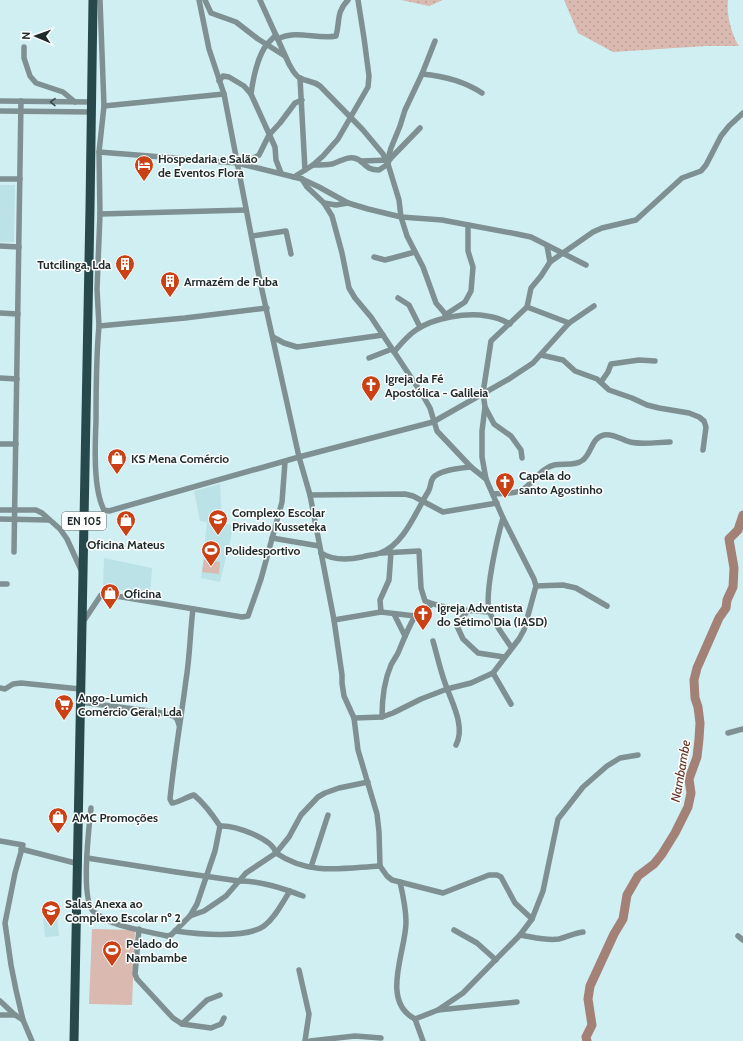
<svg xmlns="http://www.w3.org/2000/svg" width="743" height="1041" font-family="Cabin,sans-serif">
  <defs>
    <pattern id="green-dots" width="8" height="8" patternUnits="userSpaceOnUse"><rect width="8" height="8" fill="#d9b9b0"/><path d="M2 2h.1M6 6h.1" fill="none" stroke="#ba9f98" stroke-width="1.8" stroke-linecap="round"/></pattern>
  </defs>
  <rect width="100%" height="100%" fill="#d0eff3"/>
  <!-- built -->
  <g fill="#bae2e7">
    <polygon points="0,185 15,185 14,242 0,242"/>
    <polygon points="220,484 222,523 234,525 220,582 201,578 207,522 200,521 194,491"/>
    <polygon points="104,558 152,568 150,595 103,587"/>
    <polygon points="52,914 57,914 59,936 45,937 43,918 52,918"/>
  </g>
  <!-- green -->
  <g fill="url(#green-dots)">
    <polygon points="401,0 443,0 429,6"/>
    <path d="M 564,0 L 728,0 C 726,13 732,36 739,46 L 706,46 L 613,52 L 578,33 Z"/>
  </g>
  <!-- pitch -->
  <g fill="#d9b9b0">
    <polygon points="204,560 220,562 219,574 202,572"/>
    <polygon points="92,929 135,930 132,1005 89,1004"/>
  </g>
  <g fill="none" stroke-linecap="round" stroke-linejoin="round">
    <!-- river -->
    <polyline stroke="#a48177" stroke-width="9" points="587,1041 586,1037 592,1025 588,999 590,986 614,934 623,919 627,895 638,876 654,864 662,854 675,833 688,807 691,793 689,779 697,757 699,739 700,723 698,707 695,698 694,680 697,668 719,618 726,608 727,600 733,587 734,568 729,539 738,530 743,515"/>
    <!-- minor -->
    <g stroke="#7e9092" stroke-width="5.5">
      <polyline points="199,0 209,49 224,94 260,281 299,457 310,495 334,620 342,675 342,683 344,696 354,718 358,750 377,814 379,832 380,866 387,876 392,880 443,893 489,875 497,875 501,877 515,903 532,919"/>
      <polyline points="205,0 211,13 236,22 258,39 285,56"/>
      <path d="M 260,0 L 289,64 C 292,69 295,76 300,78 C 307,82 312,80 320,86 L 363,130 L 383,154 L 388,164 L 399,200 L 401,217 L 407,236 L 423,267 L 436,303 L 448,317"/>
      <path d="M 278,39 C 296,29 317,40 336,36 C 340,22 336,12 348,0"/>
      <polyline points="24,47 24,58 30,76 36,83 63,92 75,102"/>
      <path d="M 422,74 C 444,76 464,81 482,93"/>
      <polyline points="300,78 305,170"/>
      <polyline points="219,81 223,76 229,77 244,86 251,94 275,147 276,160 281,173"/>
      <path d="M 251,94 C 253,79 258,56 267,44 C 270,41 273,38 276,35"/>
      <polyline points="0,101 92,102"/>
      <polyline points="104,106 224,94"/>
      <polyline points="0,111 92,112"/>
      <polyline points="99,152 237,163 302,179 319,187 348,203 368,209 401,217 442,220 517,234 531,237 586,265"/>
      <polyline points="390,159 389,155 391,148 400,126 405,110 422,74 435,41"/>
      <polyline points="361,161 389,160"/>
      <polyline points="246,165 250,160 259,155 269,135 280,123 295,103 302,100"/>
      <path d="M 313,165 C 320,165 326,165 332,164 C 339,162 347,156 354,158 C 365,160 363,170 379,170 L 388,164 L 389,160 L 420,128"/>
      <polyline points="294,177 313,165 323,156 338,139 368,87 369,76 364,38 358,0"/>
      <polyline points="0,179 20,179"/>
      <polyline points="302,179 307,187 324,203 332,216 342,253 349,288 355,298 371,317 422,394 430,408 437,431 471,467 486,479 503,518 534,579 536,586 524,630 519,639 493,673 471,683 447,689 421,699 393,713 382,717 354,718"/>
      <polyline points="324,203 336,205 348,203"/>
      <polyline points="100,214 246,210"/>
      <polyline points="252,236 286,231 291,254"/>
      <polyline points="0,246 19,247"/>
      <polyline points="547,246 550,262"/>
      <polyline points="374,257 385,260 415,252"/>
      <polyline points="398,298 409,305 420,327"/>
      <polyline points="527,307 569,323"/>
      <path d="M 267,308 L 185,318 L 99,326 C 96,358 96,389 96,421 C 95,445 93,489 104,510 L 109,511 L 299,457 L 433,422 L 509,379 L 533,363 L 569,323 L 594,306"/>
      <polyline points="0,313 18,314"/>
      <polyline points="445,315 465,302 471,291 473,267 468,251 468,225"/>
      <polyline points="99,326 97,289 100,214 99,152 104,106 100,0"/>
      <polyline points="273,337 284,343 297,347 383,335"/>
      <path d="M 394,352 C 401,344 407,336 416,330 C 433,318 467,312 487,316 C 496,317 503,320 510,324"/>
      <polyline points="541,355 563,360 575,371 597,379 609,390 632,398 647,405 659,408 689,413 699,417 704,421 706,427 703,450"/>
      <polyline points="369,358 392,349"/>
      <polyline points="0,378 17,379"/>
      <polyline points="601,382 608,372 611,364 639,360 655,361"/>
      <polyline points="485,407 494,424 511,436 521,450 522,458"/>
      <polyline points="0,444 16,444"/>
      <polyline points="486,479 482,457 482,431 485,407 483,393 491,341 527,307 531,288 541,276 550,262 593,232 602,228 636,220 682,178 701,171 706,165 721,136 729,126 743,113"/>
      <path d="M 493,494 C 501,493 512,494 520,491 C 533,485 540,468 554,465 C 563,463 576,466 583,460 C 592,453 591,438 604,435 C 613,433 622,440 630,442 C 643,445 658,442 670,442"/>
      <polyline points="310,495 405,494 413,496 443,512 497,503"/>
      <polyline points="0,510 36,510 42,513 60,529 67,539 82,572"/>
      <path d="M 503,518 C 498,535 483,598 490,613 C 495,625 504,636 511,647"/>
      <polyline points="0,519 49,520"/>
      <polyline points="272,538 319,546"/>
      <polyline points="14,552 21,101"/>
      <path d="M 321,553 C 334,561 348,560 362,557 C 368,555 375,555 380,553 C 404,545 416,511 428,492 C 431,488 430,482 433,478 C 439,470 461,468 471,467"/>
      <path d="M 382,553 L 419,551 L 421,588 L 425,601 C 445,609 467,611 489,612"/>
      <polyline points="0,584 7,584"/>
      <polyline points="536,586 563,585 576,588 607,606"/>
      <path d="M 193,609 C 190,632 190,656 186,680 C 181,719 174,759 170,799 L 172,803 C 178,803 186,797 194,795 C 205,804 212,814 220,826"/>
      <polyline points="468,611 458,622 457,626 463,639 478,653 504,657"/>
      <polyline points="381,612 380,600 389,580 391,552"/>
      <polyline points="394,614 405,636"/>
      <polyline points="334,620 381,612 415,616 419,615 432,604"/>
      <polyline points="83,622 101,595 104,594 242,617 248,616 261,579 282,502 285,462"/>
      <path d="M 433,641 C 437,655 440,669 445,683 C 451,701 466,726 456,745"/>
      <polyline points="493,673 511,704"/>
      <polyline points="0,688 5,689 13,684 21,683 80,689"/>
      <polyline points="80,702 157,712 174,716 177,719 179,725"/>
      <path d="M 382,717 C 382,699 384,681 391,665 C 393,661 396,657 398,653 C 403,641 408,628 415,616"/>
      <polyline points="728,733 743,729"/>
      <path d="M 91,808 C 89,827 80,901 94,912 C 114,928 143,930 167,936 L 171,935 L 190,916 L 197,904 L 215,851 L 220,826 C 234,825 272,838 276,853 C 310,876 343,868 380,866"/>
      <polyline points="0,841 23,845 15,873 5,923 11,965 16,990 23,1020 32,1041"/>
      <polyline points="21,849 79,864"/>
      <path d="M 87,858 L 176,872 L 239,881 C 261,881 282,888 303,896"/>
      <polyline points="311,867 328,815"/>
      <path d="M 400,882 C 403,895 406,909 406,922 C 406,951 380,1001 415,1019"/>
      <polyline points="190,916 204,911 226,896 246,873 276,853 289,837 301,815 318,797 325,793 339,788 368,782"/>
      <polyline points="139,929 135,974 137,979 173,1018 182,1024 211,1028 221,1024 224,1018"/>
      <polyline points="454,930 477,943 496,960"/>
      <path d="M 175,931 C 196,934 246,939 264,926 C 275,918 282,903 290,891"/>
      <path d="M 520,935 C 533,937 546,941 559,939 C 567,937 575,933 583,932"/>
      <polyline points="738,936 743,940"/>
      <polyline points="299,970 309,1014 305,1041"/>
      <polyline points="0,1001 15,1015 23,1020"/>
      <polyline points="438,1010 463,993 520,935 532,919 543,891 558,819 583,787 607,766 620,758 638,755"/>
      <polyline points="0,1015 15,1015"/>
      <polyline points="182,1024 207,1000 220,995"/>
      <polyline points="310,1041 355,1036 381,1038"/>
      <polyline points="423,1041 415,1019 438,1010 517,1002"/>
    </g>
    <!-- primary -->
    <polyline stroke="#28494c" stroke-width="9" points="74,1041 90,208 93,0"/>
  </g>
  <!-- one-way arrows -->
  <defs><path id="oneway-chevron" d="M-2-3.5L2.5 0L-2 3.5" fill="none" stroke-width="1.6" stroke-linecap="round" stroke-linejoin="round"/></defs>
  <use stroke="#3b494a" href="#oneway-chevron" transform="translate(53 102) rotate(-179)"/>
  <!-- icons -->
  <defs>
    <g id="hotel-pin" transform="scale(1)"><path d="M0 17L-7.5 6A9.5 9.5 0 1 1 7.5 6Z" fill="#c94115" stroke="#fff"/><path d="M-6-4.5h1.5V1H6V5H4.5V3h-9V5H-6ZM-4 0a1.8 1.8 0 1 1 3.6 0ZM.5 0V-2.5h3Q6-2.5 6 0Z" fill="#fff"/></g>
    <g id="building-pin" transform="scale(1)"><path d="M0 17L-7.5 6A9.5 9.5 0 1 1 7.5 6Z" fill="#c94115" stroke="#fff"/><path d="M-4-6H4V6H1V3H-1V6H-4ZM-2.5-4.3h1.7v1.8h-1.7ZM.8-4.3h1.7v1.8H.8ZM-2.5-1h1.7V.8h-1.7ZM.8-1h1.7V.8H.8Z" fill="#fff"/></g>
    <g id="church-pin" transform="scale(1)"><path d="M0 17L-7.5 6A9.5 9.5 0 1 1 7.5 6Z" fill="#c94115" stroke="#fff"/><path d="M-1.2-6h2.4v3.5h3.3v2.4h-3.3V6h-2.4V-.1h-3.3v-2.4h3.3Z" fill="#fff"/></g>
    <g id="shop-pin" transform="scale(1)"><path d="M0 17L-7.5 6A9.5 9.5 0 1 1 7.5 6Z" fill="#c94115" stroke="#fff"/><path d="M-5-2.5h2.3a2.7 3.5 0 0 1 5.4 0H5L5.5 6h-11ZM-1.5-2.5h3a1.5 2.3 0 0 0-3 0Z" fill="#fff"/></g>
    <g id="school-pin" transform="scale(1)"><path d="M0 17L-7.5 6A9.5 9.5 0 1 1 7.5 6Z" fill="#c94115" stroke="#fff"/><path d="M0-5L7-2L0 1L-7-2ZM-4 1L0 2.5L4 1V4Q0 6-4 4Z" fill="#fff"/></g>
    <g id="stadium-pin" transform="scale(1)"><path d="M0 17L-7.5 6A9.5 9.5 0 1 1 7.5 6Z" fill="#c94115" stroke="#fff"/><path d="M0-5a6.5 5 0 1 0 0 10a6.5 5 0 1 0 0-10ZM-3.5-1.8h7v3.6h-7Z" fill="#fff"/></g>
    <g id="supermarket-pin" transform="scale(1)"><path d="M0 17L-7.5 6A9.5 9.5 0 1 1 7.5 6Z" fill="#c94115" stroke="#fff"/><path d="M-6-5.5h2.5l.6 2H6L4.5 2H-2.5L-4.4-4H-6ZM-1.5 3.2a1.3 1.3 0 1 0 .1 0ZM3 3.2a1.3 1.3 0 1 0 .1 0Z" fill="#fff"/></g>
  </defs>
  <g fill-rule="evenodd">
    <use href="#hotel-pin" x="144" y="165"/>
    <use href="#building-pin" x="125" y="264"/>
    <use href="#building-pin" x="170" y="281"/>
    <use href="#church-pin" x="371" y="385"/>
    <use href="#shop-pin" x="117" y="458"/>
    <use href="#church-pin" x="505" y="482"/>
    <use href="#school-pin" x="218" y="519"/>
    <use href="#shop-pin" x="126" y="520"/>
    <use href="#stadium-pin" x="211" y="550"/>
    <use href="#shop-pin" x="110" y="593"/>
    <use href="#church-pin" x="423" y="614"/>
    <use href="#supermarket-pin" x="64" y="704"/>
    <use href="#shop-pin" x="58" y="817"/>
    <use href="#school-pin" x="51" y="910"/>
    <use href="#stadium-pin" x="112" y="950"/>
  </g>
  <g text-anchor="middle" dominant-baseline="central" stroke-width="3" stroke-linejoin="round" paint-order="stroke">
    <!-- shield labels -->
    <rect fill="#fff" stroke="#626a6b" stroke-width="1" x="62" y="512" width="44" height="18" rx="3"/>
    <g font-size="11" font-weight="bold" fill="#1e2a2b">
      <text x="84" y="521">EN 105</text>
    </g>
    <!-- poi labels -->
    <g font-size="12" font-weight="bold" fill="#1e2a2b" stroke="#fff" text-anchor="start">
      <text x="158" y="158">Hospedaria e Salão<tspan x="158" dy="14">de Eventos Flora</tspan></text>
      <text x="111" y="264" text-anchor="end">Tutcilinga, Lda</text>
      <text x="184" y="281">Armazém de Fuba</text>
      <text x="385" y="378">Igreja da Fé<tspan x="385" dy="14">Apostólica - Galileia</tspan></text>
      <text x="131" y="458">KS Mena Comércio</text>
      <text x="519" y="475">Capela do<tspan x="519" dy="14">santo Agostinho</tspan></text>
      <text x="232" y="512">Complexo Escolar<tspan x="232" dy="14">Privado Kusseteka</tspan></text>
      <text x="126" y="544" text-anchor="middle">Oficina Mateus</text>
      <text x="225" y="550">Polidesportivo</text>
      <text x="124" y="593">Oficina</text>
      <text x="437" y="607">Igreja Adventista<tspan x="437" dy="14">do Sétimo Dia (IASD)</tspan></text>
      <text x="78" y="697">Ango-Lumich<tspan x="78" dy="14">Comércio Geral, Lda</tspan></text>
      <text x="72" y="817">AMC Promoções</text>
      <text x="65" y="903">Salas Anexa ao<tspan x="65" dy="14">Complexo Escolar nº 2</tspan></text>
      <text x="126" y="943">Pelado do<tspan x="126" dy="14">Nambambe</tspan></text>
    </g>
    <!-- water labels -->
    <g font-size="13" font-style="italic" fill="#623022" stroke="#fff">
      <text transform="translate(680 771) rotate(-80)">Nambambe</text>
    </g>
  </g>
  <!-- north arrow -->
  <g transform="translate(36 36) rotate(272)" stroke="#ffffff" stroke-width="3" paint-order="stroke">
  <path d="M0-3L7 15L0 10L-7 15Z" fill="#1e2a2b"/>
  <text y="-6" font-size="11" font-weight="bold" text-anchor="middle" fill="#1e2a2b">N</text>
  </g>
</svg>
